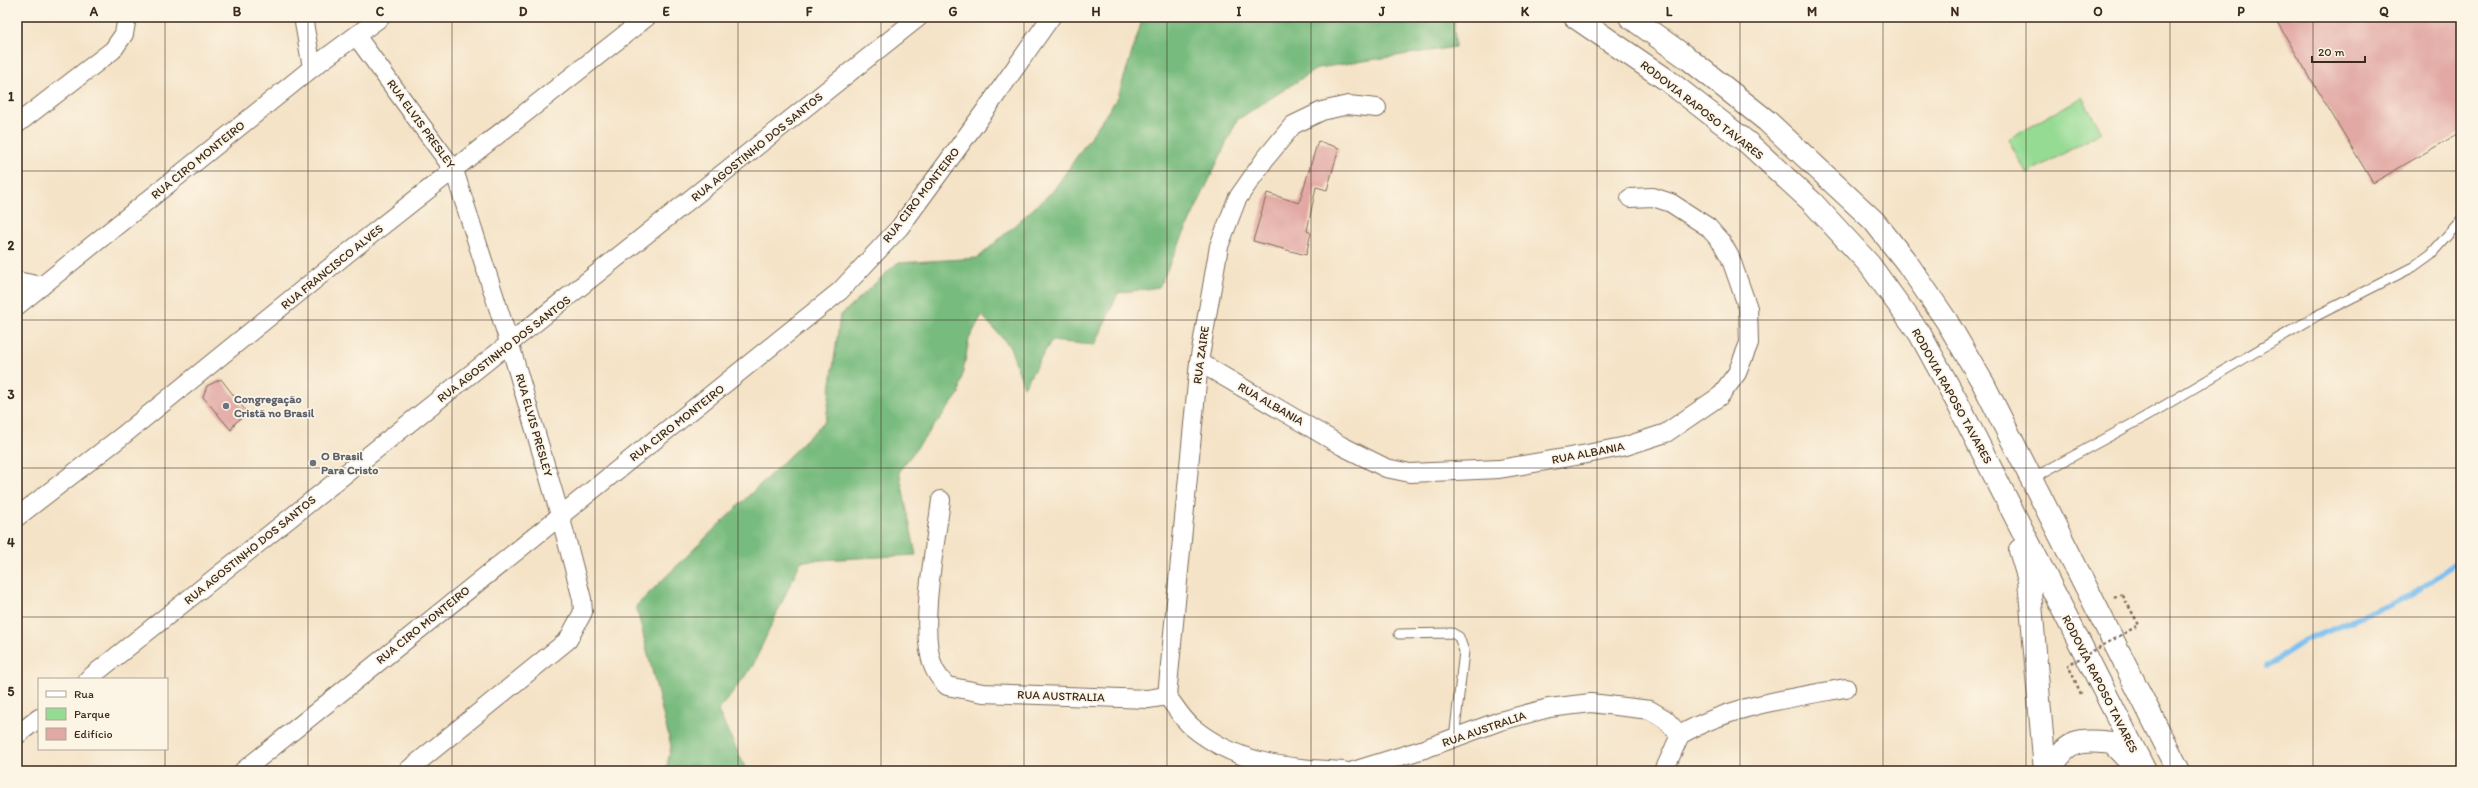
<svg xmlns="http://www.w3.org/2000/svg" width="2478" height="788" font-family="Itim,sans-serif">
  <rect width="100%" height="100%" fill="#fcf5e5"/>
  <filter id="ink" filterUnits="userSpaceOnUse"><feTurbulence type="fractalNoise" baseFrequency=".025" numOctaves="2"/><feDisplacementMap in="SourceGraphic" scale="8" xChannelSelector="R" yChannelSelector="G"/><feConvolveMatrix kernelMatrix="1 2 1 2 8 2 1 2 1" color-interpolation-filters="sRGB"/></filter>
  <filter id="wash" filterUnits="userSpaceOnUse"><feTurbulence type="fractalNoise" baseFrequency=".012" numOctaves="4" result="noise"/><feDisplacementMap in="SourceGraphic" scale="16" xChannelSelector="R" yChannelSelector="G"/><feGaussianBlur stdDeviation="0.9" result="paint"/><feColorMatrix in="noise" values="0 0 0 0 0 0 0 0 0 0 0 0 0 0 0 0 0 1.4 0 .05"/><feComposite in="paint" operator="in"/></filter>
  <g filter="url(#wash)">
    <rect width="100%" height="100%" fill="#f4e3c7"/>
    <!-- green -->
    <polygon fill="#96db94" stroke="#688259" points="2082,97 2102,132 2027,174 2008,139"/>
    <!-- forest -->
    <polygon fill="#78bb7e" stroke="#5a724e" points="1143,17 1454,17 1455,47 1318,68 1237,120 1159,287 1118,293 1095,345 1051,341 1024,387 1010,347 982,315 969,339 959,394 899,471 916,555 801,561 752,667 718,711 747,771 666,771 671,746 636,606 826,420 840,316 897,263 978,258 1053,191 1118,97"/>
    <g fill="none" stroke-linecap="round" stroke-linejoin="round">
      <!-- stream -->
      <polyline stroke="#78bef0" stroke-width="5.5" points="2266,666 2303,642 2412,595 2461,559"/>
    </g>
    <g id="blocks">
      <!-- building -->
      <g fill="#e2a9a4">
        <polygon points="2274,17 2461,17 2461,132 2373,183"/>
        <polygon points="1318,141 1339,148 1327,190 1316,187 1307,231 1311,233 1306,255 1253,241 1267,193 1299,203"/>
        <polygon points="221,379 248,414 236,422 231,430 203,397 207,386"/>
      </g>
    </g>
  </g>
  <g filter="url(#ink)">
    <use href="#blocks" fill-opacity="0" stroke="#7c6b59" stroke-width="1"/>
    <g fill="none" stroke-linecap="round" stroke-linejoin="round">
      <!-- service casing -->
      <g stroke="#7c6b59" stroke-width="11">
        <g id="service">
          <polyline points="2031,479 2145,417 2318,315 2413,267 2431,254 2461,220"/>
          <polyline points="1399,634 1452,633 1459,637 1464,651 1454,739"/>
        </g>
      </g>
      <!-- minor casing -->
      <g stroke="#7c6b59" stroke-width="20">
        <g id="minor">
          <polyline points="303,17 312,68"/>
          <polyline points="357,37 454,170 510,345 560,515 582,599 583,612 568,640 407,771"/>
          <polyline points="17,124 113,50 124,34 127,17"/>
          <polyline points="17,281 42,286"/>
          <polyline points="17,306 312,68 381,17"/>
          <polyline points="1199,362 1342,446 1386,468 1410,473 1499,469 1587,454 1626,446 1666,433 1720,396 1737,373 1749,343 1748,308 1730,257 1722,243 1708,227 1671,203 1653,197 1630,198"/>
          <path d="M 941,500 C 936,543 918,627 933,666 C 936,674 941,680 947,686 L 983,693 L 1148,699 L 1167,696 C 1175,706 1182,719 1192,727 C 1238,765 1288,768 1344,771"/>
          <polyline points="17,517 121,437 349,252 647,17"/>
          <polyline points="88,679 919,17"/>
          <polyline points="1167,696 1199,362 1219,246 1237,199 1265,159 1293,125 1322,111 1348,105 1377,108"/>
          <polyline points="17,735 39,718"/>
          <path d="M 1680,735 C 1729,706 1790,698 1846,688"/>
          <polyline points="243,771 840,291 900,227 987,108 1051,17"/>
          <polyline points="1353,771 1424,749 1500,721 1549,708 1591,703 1650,710 1665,719 1680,735"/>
          <polyline points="1664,771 1680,735"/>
        </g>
      </g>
      <!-- motorway casing -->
      <g stroke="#7c6b59" stroke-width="24">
        <g id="motorway">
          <polyline points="1575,17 1667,80 1748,143 1812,202 1869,264 1920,334 1956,400 2145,771"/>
          <polyline points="1630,17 1690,60 1767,121 1874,221 1907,263 1946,320 1983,383 2179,771"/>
          <polyline points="2020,550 2029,580 2045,771"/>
          <path d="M 2050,771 C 2067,739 2079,740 2112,743 L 2135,767"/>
        </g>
      </g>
      <!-- path -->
      <polyline stroke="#7c6b59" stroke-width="2.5" stroke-dasharray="3 3" stroke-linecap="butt" points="2114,598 2122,594"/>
      <!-- service -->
      <use href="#service" stroke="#fff" stroke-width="9"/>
      <!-- minor -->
      <use href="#minor" stroke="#fff" stroke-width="18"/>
      <!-- motorway -->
      <use href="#motorway" stroke="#fff" stroke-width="22"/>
      <!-- path-bridge -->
      <polyline stroke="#7c6b59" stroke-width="2.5" stroke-dasharray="3 3" stroke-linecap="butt" points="2081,694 2068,665 2139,625 2122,594"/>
    </g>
  </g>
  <!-- grid -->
  <path fill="none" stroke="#3b2a1e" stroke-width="1" stroke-opacity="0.55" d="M 165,17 L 165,679M 308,17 L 308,771M 452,17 L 452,771M 595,17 L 595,771M 738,17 L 738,771M 881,17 L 881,771M 1024,17 L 1024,771M 1167,17 L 1167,771M 1311,17 L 1311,771M 1454,17 L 1454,771M 1597,17 L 1597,771M 1740,17 L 1740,771M 1883,17 L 1883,771M 2026,17 L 2026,771M 2170,17 L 2170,771M 2313,17 L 2313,771M 17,171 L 2461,171M 17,320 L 2461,320M 17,468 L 2461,468M 17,617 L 2461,617M 165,749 L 165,771"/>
  <!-- markers -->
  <g fill="#6b7280" stroke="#fcf5e5" stroke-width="1.5">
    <circle cx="226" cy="406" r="4"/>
    <circle cx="313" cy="463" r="4"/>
  </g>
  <g text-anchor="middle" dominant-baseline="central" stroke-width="3.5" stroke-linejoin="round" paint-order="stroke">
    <!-- street labels -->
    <g font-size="12" fill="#3b2a1e" stroke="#fcf5e5">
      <text transform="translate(1702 110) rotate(38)">RODOVIA RAPOSO TAVARES</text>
      <text transform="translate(421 124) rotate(54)">RUA ELVIS PRESLEY</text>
      <text transform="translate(757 147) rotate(-39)">RUA AGOSTINHO DOS SANTOS</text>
      <text transform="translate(198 160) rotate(-39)">RUA CIRO MONTEIRO</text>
      <text transform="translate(921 195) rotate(-52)">RUA CIRO MONTEIRO</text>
      <text transform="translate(332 267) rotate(-39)">RUA FRANCISCO ALVES</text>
      <text transform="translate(504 349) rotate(-38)">RUA AGOSTINHO DOS SANTOS</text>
      <text transform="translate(1201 355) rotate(-82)">RUA ZAIRE</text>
      <text transform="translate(1952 396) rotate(61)">RODOVIA RAPOSO TAVARES</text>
      <text transform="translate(1271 404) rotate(30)">RUA ALBANIA</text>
      <text transform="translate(677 423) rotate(-38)">RUA CIRO MONTEIRO</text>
      <text transform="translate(534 425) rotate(74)">RUA ELVIS PRESLEY</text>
      <text transform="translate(1588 453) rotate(-11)">RUA ALBANIA</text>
      <text transform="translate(250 550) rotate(-39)">RUA AGOSTINHO DOS SANTOS</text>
      <text transform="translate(423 625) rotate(-39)">RUA CIRO MONTEIRO</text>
      <text transform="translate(2100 684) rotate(63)">RODOVIA RAPOSO TAVARES</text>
      <text transform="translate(1061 696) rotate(2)">RUA AUSTRALIA</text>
      <text transform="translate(1484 729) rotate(-19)">RUA AUSTRALIA</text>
    </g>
    <!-- worship labels -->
    <g font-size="12" font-weight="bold" fill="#5b616d" stroke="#fcf5e5" text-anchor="start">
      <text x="234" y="399">Congregação<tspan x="234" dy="14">Cristã no Brasil</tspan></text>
      <text x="321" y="456">O Brasil<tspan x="321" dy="14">Para Cristo</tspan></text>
    </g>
  </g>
  <!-- margin -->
  <rect width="2478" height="788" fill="none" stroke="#fcf5e5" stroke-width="44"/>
  <!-- legend -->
  <rect x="38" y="678" width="130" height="72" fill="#fcf5e5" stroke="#afa495"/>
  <rect x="46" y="691" width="20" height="6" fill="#ffffff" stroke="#afa495"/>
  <text x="74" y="698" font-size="12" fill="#3b2a1e">Rua</text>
  <rect x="46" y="708" width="20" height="12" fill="#96db94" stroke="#afa495"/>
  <text x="74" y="718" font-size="12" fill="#3b2a1e">Parque</text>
  <rect x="46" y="728" width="20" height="12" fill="#e2a9a4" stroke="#afa495"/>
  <text x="74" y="738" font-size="12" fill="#3b2a1e">Edifício</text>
  <!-- scale -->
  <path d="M2312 56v6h53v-6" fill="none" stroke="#3b2a1e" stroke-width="2"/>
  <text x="2318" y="56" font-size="12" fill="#3b2a1e" stroke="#fcf5e5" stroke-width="3" paint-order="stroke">20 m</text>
  <rect x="22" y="22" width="2434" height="744" fill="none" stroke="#3b2a1e" stroke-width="1.5"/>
  <g font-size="13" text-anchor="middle" font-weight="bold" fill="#3b2a1e">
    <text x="94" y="16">A</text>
    <text x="237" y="16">B</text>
    <text x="380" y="16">C</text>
    <text x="523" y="16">D</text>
    <text x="666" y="16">E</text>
    <text x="809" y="16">F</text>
    <text x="953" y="16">G</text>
    <text x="1096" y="16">H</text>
    <text x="1239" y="16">I</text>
    <text x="1382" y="16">J</text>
    <text x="1525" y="16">K</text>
    <text x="1669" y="16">L</text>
    <text x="1812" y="16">M</text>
    <text x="1955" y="16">N</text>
    <text x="2098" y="16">O</text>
    <text x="2241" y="16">P</text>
    <text x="2384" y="16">Q</text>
    <text x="11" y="101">1</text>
    <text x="11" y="250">2</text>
    <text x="11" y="399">3</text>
    <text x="11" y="547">4</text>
    <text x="11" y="696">5</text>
  </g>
</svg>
